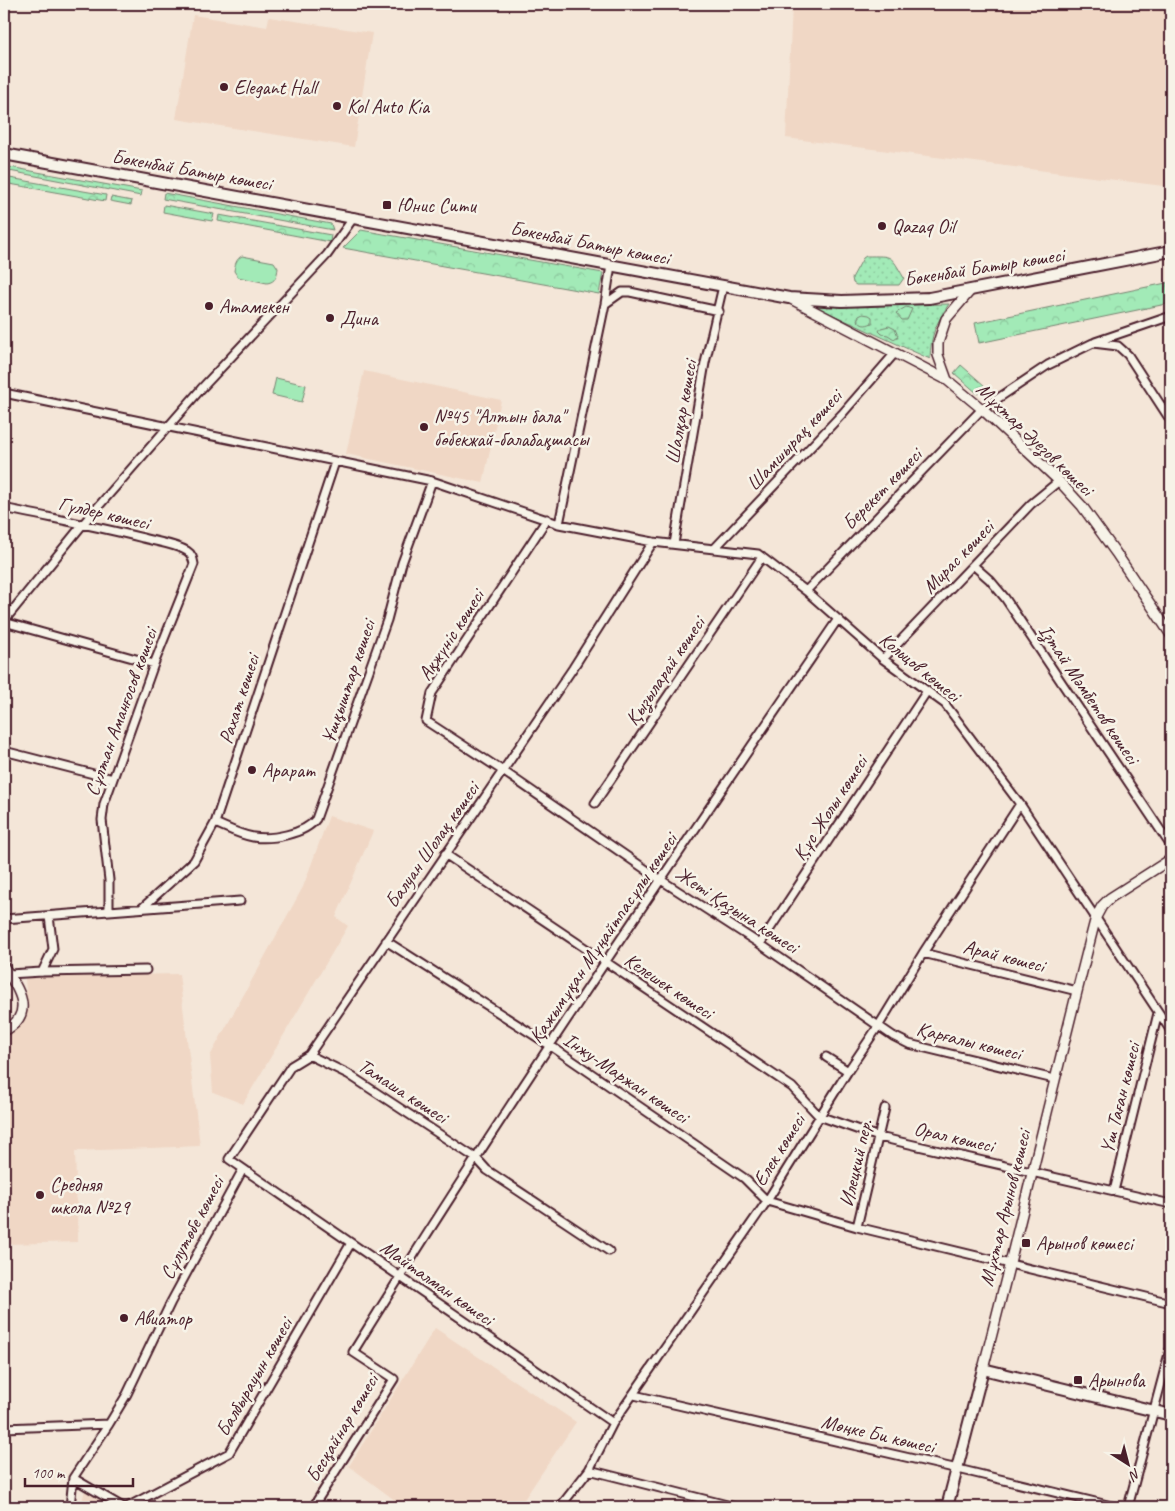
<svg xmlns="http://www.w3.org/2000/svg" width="1175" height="1511" font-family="Caveat,sans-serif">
<defs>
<pattern id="grass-dots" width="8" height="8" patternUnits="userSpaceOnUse" patternTransform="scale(1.25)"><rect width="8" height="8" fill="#a2eab7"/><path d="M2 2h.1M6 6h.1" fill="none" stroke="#8dc89e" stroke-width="1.8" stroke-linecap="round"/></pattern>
<pattern id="forest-crowns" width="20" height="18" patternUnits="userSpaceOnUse" patternTransform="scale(1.25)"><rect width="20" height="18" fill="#a2eab7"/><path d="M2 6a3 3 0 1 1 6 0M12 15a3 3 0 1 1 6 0" fill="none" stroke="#8dc89e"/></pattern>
</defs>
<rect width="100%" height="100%" fill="#f4e6d8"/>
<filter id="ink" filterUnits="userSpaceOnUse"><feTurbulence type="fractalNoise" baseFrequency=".02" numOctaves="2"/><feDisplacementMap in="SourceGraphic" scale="10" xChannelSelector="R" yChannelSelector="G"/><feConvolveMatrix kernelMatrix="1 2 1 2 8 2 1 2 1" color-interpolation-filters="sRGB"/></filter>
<g filter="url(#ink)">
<path fill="#f0d7c5" d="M792,4H1171V187L786,138Z
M193,15L267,27L269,17L372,33L354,147L176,119Z
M364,371L501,400L483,483L346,454Z
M329,816L373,831L336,917L348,926L243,1104L213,1092L210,1056L303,887Z
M179,974L200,1146L75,1151L78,1242L7,1244V1237H4V1035L17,1026L27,1008L25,977Z
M435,1328L576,1422L519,1507H417L396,1501L349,1466Z
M85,1489L115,1507H81Z"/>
<path fill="url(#grass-dots)" stroke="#768471" d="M866,256C893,256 890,254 904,278L899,285H856L853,283L852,278L863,258Z
M809,304L855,306L949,304C935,325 931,334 930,359Z"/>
<path fill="url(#forest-crowns)" stroke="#768471" d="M4,166L142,191L141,196L4,170Z
M4,177L106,195L105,201L4,183Z
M164,193L331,224L333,230L163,199Z
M111,197L132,201L131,205L110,201Z
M164,205L214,214L212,221L163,212Z
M219,215L331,235L330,242L218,221Z
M361,230L603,273L599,294L343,248Z
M1171,282V303L979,343L975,323Z
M906,307L912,309L907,320H902L896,313Z
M863,314L869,315L872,317V323C865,326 862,326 857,320L859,316Z
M889,326L895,329L898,336L894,339L888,335L882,334L879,331L881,328Z
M961,365L985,386L978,394L954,373Z"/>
<path fill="#a2eab7" stroke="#768471" d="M242,256L274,262L278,268C277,275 276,282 267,283L238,277L234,271C235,265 236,259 242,256Z
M276,378L306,385L302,402L272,395Z"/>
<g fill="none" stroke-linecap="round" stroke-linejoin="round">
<defs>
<path id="minor" d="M605,304L611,265
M1095,342L1171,316
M4,393L432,481L559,524L653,542L758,554L806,591L883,659L945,704L1020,804L1171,1031
M4,508C50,518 97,526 143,538C157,542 175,544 187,551C192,554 193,559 194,564L154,664L104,804L102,820L109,880V911
M547,519L432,693L426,721L503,771L661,880L760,944L893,1036L909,1044L1054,1079
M559,524L605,304L622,292H630L719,311
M674,544L705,363L723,286
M714,549L842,414L895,353
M973,565L990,580L1005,598L1171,846
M806,591L982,409L1048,365L1093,343L1118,346L1128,355L1171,421
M4,621L83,524L201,389L327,255L354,217
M4,622L154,664
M883,659L1031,504L1059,481
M4,751L113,779
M595,803L762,557
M215,823C227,828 240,835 253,837C271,840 305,834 316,819L387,620L402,563L432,481
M445,854L792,1087L819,1116L879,1137L1171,1204
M142,908L194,861L215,823L335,462
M4,919L240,901
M386,941L551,1046L744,1178L767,1201L857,1227L1171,1303
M760,944L927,691
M923,953L1077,991
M42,972L53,949L49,916
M9,974L42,972L146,970
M309,1055L348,1074L477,1159L487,1170L609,1251
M826,1057L848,1071
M1114,1191L1158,1013
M857,1227L885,1108
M634,1395L958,1469L1116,1507
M613,1423L229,1159L291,1066L309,1055L573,668L653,542
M4,1428L109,1424L127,1394L171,1302L243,1169
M589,1470L735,1507
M73,1478L123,1507
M70,1507L73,1478L109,1424
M127,1507L229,1453L351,1243
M313,1507L394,1379L353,1352C507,1103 673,861 838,619
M560,1507L589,1470L613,1423L767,1201L848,1071L879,1025L923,953L1020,804
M1128,1507L1171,1346"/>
<path id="tertiary" d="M970,291L946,319L938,343V355L947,380L982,409L1059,481L1082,506L1116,553L1171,635
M789,298L947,380
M4,967C19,989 36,1014 4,1031
M983,1369C1022,1219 1057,1067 1096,917L1102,906L1110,898L1171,859"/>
<path id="secondary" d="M4,154L789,298L842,301L929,298L1171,251
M947,1507L983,1369L1171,1415"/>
</defs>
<use href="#minor" stroke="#4a1f2b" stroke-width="11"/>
<use href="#tertiary" stroke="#4a1f2b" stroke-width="12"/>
<use href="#secondary" stroke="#4a1f2b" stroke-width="14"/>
<use href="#minor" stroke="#f7f3e8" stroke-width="7"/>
<use href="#tertiary" stroke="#f7f3e8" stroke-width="9"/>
<use href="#secondary" stroke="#f7f3e8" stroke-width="10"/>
</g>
</g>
<g fill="#4a1f2b" stroke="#f7f3e8" stroke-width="2">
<circle cx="224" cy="87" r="5"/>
<circle cx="337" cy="106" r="5"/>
<rect x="382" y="200" width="10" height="10" rx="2.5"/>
<circle cx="882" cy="226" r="5"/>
<circle cx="209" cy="306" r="5"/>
<circle cx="330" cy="318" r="5"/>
<circle cx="424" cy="427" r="5"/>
<circle cx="252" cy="770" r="5"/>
<circle cx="40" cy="1195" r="5"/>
<rect x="1021" y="1238" width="10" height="10" rx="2.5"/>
<circle cx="124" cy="1318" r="5"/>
<rect x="1073" y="1375" width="10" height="10" rx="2.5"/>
</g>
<g text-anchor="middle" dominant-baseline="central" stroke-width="5" stroke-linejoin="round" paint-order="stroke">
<g font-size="20" fill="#4a1f2b" stroke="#f7f3e8" text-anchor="start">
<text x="234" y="87">Elegant Hall</text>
<text x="347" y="106">Kol Auto Kia</text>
<text x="397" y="205">Юнис Сити</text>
<text x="892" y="226">Qazaq Oil</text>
<text x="219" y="306">Атамекен</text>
<text x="340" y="318">Дина</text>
<text x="434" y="416">№45 "Алтын бала"<tspan x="434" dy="23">бөбекжай-балабақшасы</tspan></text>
<text x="262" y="770">Арарат</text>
<text x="50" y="1184">Средняя<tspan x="50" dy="23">школа №29</tspan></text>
<text x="1036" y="1243">Арынов көшесі</text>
<text x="134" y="1318">Авиатор</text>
<text x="1088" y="1380">Арынова</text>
</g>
<g font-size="20" fill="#4a1f2b" stroke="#f7f3e8">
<text transform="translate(192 170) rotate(10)">Бөкенбай Батыр көшесі</text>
<text transform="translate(590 243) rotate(11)">Бөкенбай Батыр көшесі</text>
<text transform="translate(984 267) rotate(-9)">Бөкенбай Батыр көшесі</text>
<text transform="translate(681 412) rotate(-80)">Шалқар көшесі</text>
<text transform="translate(1035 439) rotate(44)">Мұхтар Әуезов көшесі</text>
<text transform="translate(794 440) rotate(-47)">Шамшырақ көшесі</text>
<text transform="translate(882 489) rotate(-46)">Берекет көшесі</text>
<text transform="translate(104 513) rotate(13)">Гүлдер көшесі</text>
<text transform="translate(958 557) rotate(-46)">Мирас көшесі</text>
<text transform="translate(451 635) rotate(-57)">Ақжүніс көшесі</text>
<text transform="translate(920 667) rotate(39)">Кольцов көшесі</text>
<text transform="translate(665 671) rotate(-56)">Қызыларай көшесі</text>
<text transform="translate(348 682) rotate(-71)">Ұшқыштар көшесі</text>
<text transform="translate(1089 694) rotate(56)">Ізтай Мәмбетов көшесі</text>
<text transform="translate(239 699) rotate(-72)">Рахат көшесі</text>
<text transform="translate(121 712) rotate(-70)">Сұлтан Аманғосов көшесі</text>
<text transform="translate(830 808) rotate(-57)">Құс Жолы көшесі</text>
<text transform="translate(432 845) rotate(-55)">Балуан Шолақ көшесі</text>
<text transform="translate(737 910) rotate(33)">Жеті Қазына көшесі</text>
<text transform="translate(603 938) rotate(-56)">Қажымұқан Мұңайтпасұлы көшесі</text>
<text transform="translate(1004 956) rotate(14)">Арай көшесі</text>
<text transform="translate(669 986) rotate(34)">Келешек көшесі</text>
<text transform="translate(969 1041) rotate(14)">Қарғалы көшесі</text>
<text transform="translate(626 1078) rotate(34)">Інжу-Маржан көшесі</text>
<text transform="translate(403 1091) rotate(33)">Тамаша көшесі</text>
<text transform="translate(1120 1098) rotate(-76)">Үш Таған көшесі</text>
<text transform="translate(954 1137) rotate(13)">Орал көшесі</text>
<text transform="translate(779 1150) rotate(-58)">Елек көшесі</text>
<text transform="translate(856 1163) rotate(-77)">Илецкий пер.</text>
<text transform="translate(1005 1208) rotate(-76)">Мұхтар Арынов көшесі</text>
<text transform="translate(192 1228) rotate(-62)">Сұлутөбе көшесі</text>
<text transform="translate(437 1283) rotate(35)">Майталман көшесі</text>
<text transform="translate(254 1377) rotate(-60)">Балбырауын көшесі</text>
<text transform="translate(342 1428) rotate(-59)">Бесқайнар көшесі</text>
<text transform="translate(878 1434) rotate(13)">Мөңке Би көшесі</text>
</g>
</g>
<rect width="1175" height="1511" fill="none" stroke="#f7f3e8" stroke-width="20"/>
<rect x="10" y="10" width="1155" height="1491" fill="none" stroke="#4a1f2b" stroke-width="2" filter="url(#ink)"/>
<g transform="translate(1128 1464) rotate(144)" stroke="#f7f3e8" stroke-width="4" paint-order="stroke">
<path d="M0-4L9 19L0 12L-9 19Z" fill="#4a1f2b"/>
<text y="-8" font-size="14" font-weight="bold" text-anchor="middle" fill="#4a1f2b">N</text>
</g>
<path d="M25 1478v8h108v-8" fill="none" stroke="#4a1f2b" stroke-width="2.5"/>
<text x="32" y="1478" font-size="15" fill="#4a1f2b" stroke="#f7f3e8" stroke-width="4" paint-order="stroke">100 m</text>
</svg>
